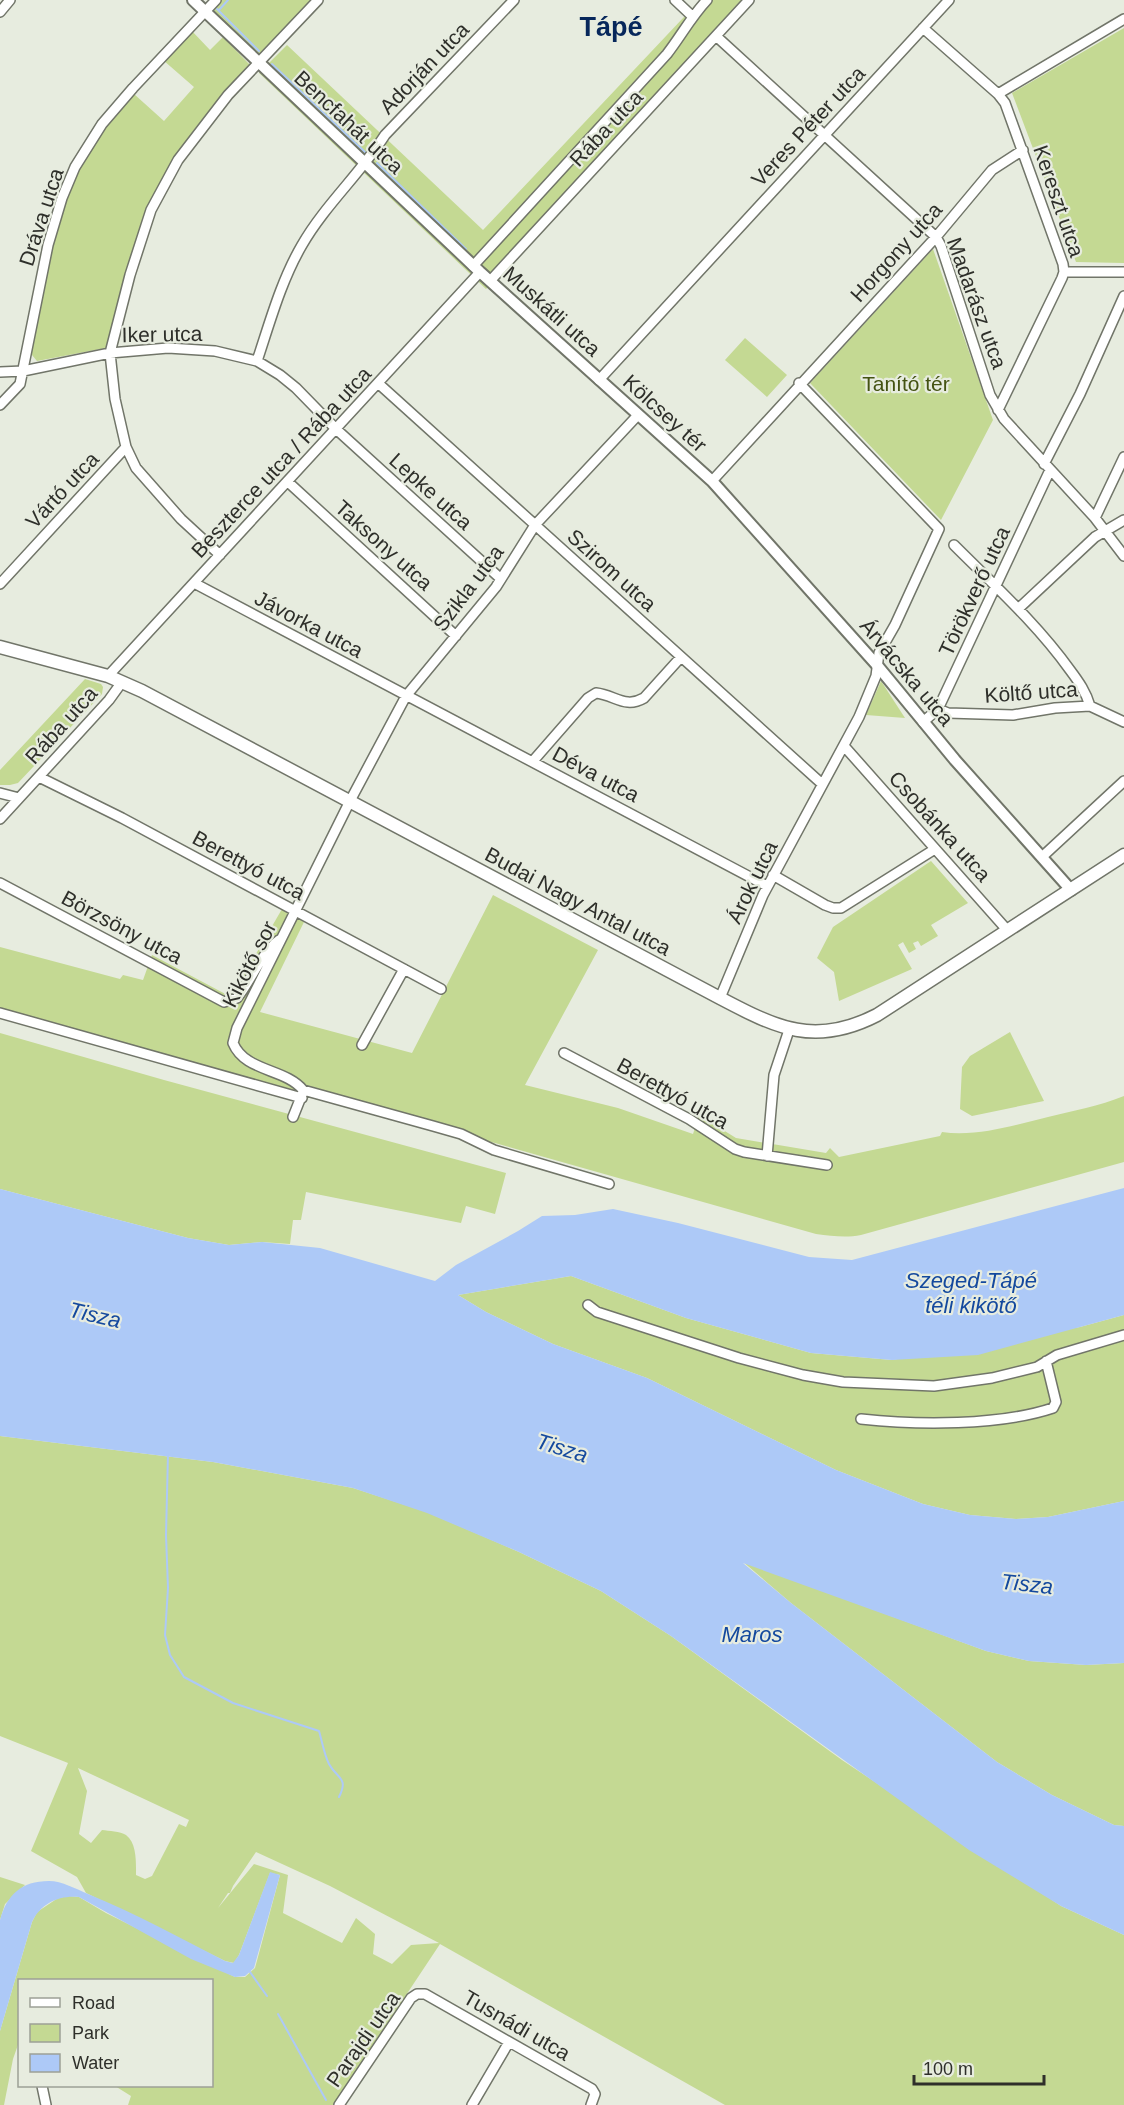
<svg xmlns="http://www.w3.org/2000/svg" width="1124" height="2105" font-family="Helvetica,sans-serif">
<rect width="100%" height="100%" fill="#e7ecdf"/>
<path fill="#c4d993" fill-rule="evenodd" d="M221,0H311L258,56L211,10Z
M700,0H754L486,289L259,73L287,45L483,230Z
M1124,28V263L1076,262L1012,93Z
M191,30L210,50L223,37L250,65L225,92L194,130L175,159L148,208L106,348L37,361L32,355L31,343C45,276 54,201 93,143C105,125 120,110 134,94L164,121L194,87L163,60Z
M933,249L993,420L941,520L810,383Z
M745,338L787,375L767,397L725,360Z
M85,679L101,684L103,687L102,694L18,783L10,785H0V770Z
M881,681L905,718L866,715Z
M931,861L968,903L931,925L938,936L921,946L918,941L913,943L916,949L909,953L903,942L898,945L912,969L839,1001L834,972L817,958L833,927Z
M493,895L598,950L525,1085L618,1108L693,1134L699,1115L736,1138L826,1153L830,1148L839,1157L940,1136L942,1132C977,1137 1014,1125 1048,1117C1073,1111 1099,1106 1124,1096V1162L861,1235C846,1238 832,1236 816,1234L495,1143L0,1017V947L120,979L123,975L143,980L152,955L231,997L282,909L304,922L260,1012L412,1053Z
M1010,1032L1044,1101L972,1116L960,1109L962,1067L970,1056Z
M0,1033L164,1080L506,1173L495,1214L466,1206L461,1223L306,1192L301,1220H293L290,1244L262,1242L229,1245L188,1238L0,1189Z
M571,1276L686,1318L811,1353L892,1360L1080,1327L1124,1315V1501L1048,1517L1016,1519L970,1515L923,1504L836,1470L647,1378L553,1344L486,1312L458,1295Z
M0,1436L213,1462L353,1488L427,1512L519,1552L601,1591L671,1636L842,1760L1061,1906L1124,1935V2105H725L440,1944L333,2105H128L131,2096L115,2086H212V1980H20L19,2042L13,2059L4,2105H0V2031L32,1922L37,1912L58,1898L69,1896L79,1897L106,1913L235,1977H245L255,1968L280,1875L270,1873L239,1955L234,1963L225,1961L86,1893L77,1877L31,1851L68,1763L0,1736ZM78,1768L189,1820L186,1827L179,1824L152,1876L145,1879L136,1875C136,1863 137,1843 126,1835C120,1831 109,1831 102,1830L91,1843L79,1834L87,1791ZM256,1852L330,1886L439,1943L411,1945L392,1964L373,1954L375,1934L356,1918L342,1943L283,1913L288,1875L254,1864L218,1908L228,1893H230L233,1886Z
M742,1561L986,1651L1029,1661L1086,1665L1124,1663V1826L1114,1825L1052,1795L997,1762L791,1603Z
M0,1877L25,1885L5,1904L0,1920Z"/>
<path fill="#adc9f7" d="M1124,1188V1315L978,1355L892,1360L811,1353L686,1318L571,1276L458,1295L486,1312L553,1344L647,1378L836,1470L923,1504L970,1515L1016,1519L1048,1517L1124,1501V1663L1086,1665L1029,1661L986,1651L743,1563L791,1603L997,1762L1052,1795L1114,1825L1124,1826V1935L1061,1906L969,1850L671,1636L601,1591L519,1552L427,1513L353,1488L213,1462L0,1436V1189L188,1238L229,1245L262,1242L320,1248L435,1281L456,1265L518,1231L542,1216L575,1215L613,1209L678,1223L809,1257L852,1260Z
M270,1872L280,1875L254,1968L245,1976L235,1977L191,1959L79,1897C59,1895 41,1903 32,1922L0,2031V1920C7,1895 21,1881 49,1881C62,1881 76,1889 88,1894C135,1913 180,1938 225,1961L233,1963L239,1955Z"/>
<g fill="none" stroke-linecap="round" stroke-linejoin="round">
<path stroke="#adc9f7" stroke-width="2" d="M217,9L259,51
M219,10L228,0
M272,64L367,154
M377,163L466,249
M168,1454L166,1535L168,1588L165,1635L170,1655L184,1677L233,1703L319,1731C322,1741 324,1754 329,1764C337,1779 349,1777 339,1797
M250,1972L267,1996
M278,2014L326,2100"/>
<defs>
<path id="minor" d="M675,0L692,16
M0,12L10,0
M923,28L998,94L1005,103L1063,264L1064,272L1062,278L998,410
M716,36L936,237L941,246L990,395L1004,419L1095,518L1124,556
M998,94L1124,19
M473,266L667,54C681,36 691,17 707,0
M1064,272H1124
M490,281L749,0
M257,361C270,322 281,281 302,245C325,205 360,174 385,135L514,0
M0,372L23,371L110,353L168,348L215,351L257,361L280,375L296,388L336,429L501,579
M599,380L949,0
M379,384L821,783
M0,405L20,384L48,245L62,198L75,167L102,124L133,88L216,0
M1044,464L1080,394L1124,296
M712,481L936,237L992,170L1023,150
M288,482L456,636
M1095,518L1124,457
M954,545C994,585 1037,624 1070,670C1079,682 1086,692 1090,706
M220,555L181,519L136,468L126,447L115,399L110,353L130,275L151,210L178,160L228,95L318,0
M194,583L767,886
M0,584L126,447
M1018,609L1095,537L1124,520
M108,676L480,272
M938,709L948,713L1013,715L1055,708L1090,706L1124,722
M923,722L938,709L1050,470
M844,746L1008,931
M533,761L588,698L596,693C615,695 625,709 644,698L681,657
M39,777L122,818L441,989
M0,793L19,798
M0,819L109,700L122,682
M1043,856L1124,781
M773,875L825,905L833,908H841L935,849
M0,883L224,1002L237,998C252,979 260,955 279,940
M720,998L763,895L859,717L876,676L879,653L895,625L939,529L799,383
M0,1013L302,1098
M362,1045L404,969
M564,1053L689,1119L735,1149L744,1152L827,1165
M293,1117L303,1092
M767,1156L774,1075L789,1030
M609,1184L494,1150L461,1134L433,1126L303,1090C285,1068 245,1072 233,1043L237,1028L350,801L406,696L496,587L535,525L638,415
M588,1305L597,1312L739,1358L803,1375L843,1382L934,1386L992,1378L1037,1367L1057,1355L1124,1335
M861,1419C917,1425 999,1426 1053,1408L1056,1402L1046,1361
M42,2086L46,2105
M339,2105L411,1998L417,1994H425L592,2089L595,2094L591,2105
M472,2105L509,2042"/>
<path id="tertiary" d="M193,0L480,272L712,481L876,664L955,760L1071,890"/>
<path id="secondary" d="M0,647L108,676L142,691L720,998C777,1028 815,1047 877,1015L1124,855"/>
</defs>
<use href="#minor" stroke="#717569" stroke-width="12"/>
<use href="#tertiary" stroke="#717569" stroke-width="14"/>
<use href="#secondary" stroke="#717569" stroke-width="15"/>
<use href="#minor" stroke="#fff" stroke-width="9"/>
<use href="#tertiary" stroke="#fff" stroke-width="10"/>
<use href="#secondary" stroke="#fff" stroke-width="12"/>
</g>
<g text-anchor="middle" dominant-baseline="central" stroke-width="4.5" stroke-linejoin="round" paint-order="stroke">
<g font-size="21" fill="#2e2f2a" stroke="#e7ecdf">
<text transform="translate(424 68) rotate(-46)">Adorján utca</text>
<text transform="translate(349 122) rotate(43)">Bencfahát utca</text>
<text transform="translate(808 126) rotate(-47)">Veres Péter utca</text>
<text transform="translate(606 128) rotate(-47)">Rába utca</text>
<text transform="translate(1059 201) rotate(71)">Kereszt utca</text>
<text transform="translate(41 217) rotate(-72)">Dráva utca</text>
<text transform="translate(896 252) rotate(-48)">Horgony utca</text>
<text transform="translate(977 303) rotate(70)">Madarász utca</text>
<text transform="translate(552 311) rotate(42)">Muskátli utca</text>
<text transform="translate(162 334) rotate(-1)">Iker utca</text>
<text transform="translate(665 413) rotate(42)">Kölcsey tér</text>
<text transform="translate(281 462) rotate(-47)">Beszterce utca / Rába utca</text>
<text transform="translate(62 490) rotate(-47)">Vártó utca</text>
<text transform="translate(431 491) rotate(42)">Lepke utca</text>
<text transform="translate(384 545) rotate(42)">Taksony utca</text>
<text transform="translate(612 570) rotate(42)">Szirom utca</text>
<text transform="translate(468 588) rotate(-53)">Szikla utca</text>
<text transform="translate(974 591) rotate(-65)">Törökverő utca</text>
<text transform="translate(309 624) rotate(28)">Jávorka utca</text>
<text transform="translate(907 672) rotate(50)">Árvácska utca</text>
<text transform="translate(1031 692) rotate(-4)">Költő utca</text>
<text transform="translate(61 725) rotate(-48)">Rába utca</text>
<text transform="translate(596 774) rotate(28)">Déva utca</text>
<text transform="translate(940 826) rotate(48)">Csobánka utca</text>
<text transform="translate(249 865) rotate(28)">Berettyó utca</text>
<text transform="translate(752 882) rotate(-64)">Árok utca</text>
<text transform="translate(578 901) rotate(28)">Budai Nagy Antal utca</text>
<text transform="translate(122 927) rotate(28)">Börzsöny utca</text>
<text transform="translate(249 964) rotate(-63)">Kikötő sor</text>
<text transform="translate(673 1093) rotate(29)">Berettyó utca</text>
<text transform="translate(517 2025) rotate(30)">Tusnádi utca</text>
<text transform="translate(363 2039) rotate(-55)">Parajdi utca</text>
</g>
<g font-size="21" fill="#445312" stroke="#e7ecdf">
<text x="906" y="383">Tanító tér</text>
</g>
<g font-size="22" font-style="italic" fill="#14499e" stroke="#e7ecdf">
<text x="971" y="1280">Szeged-Tápé<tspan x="971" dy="25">téli kikötő</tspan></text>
<text transform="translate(95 1315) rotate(13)">Tisza</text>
<text transform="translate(562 1448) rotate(17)">Tisza</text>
<text transform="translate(1027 1584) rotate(6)">Tisza</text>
<text x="752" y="1634">Maros</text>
</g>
<g font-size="27" font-weight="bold" fill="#07275b" stroke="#e7ecdf">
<text x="611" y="27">Tápé</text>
</g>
</g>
<rect x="18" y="1979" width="195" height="108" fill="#e7ecdf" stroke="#9da097" stroke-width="1.5"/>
<rect x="30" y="1998" width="30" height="9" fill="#ffffff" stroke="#9da097" stroke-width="1.5"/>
<text x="72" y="2009" font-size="18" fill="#2e2f2a">Road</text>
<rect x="30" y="2024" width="30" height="18" fill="#c4d993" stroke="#9da097" stroke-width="1.5"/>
<text x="72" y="2039" font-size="18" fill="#2e2f2a">Park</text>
<rect x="30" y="2054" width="30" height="18" fill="#adc9f7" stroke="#9da097" stroke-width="1.5"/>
<text x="72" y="2069" font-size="18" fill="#2e2f2a">Water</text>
<path d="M914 2075v9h130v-9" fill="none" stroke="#2e2f2a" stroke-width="3"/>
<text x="923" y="2075" font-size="18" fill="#2e2f2a" stroke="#e7ecdf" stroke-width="4.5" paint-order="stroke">100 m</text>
</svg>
